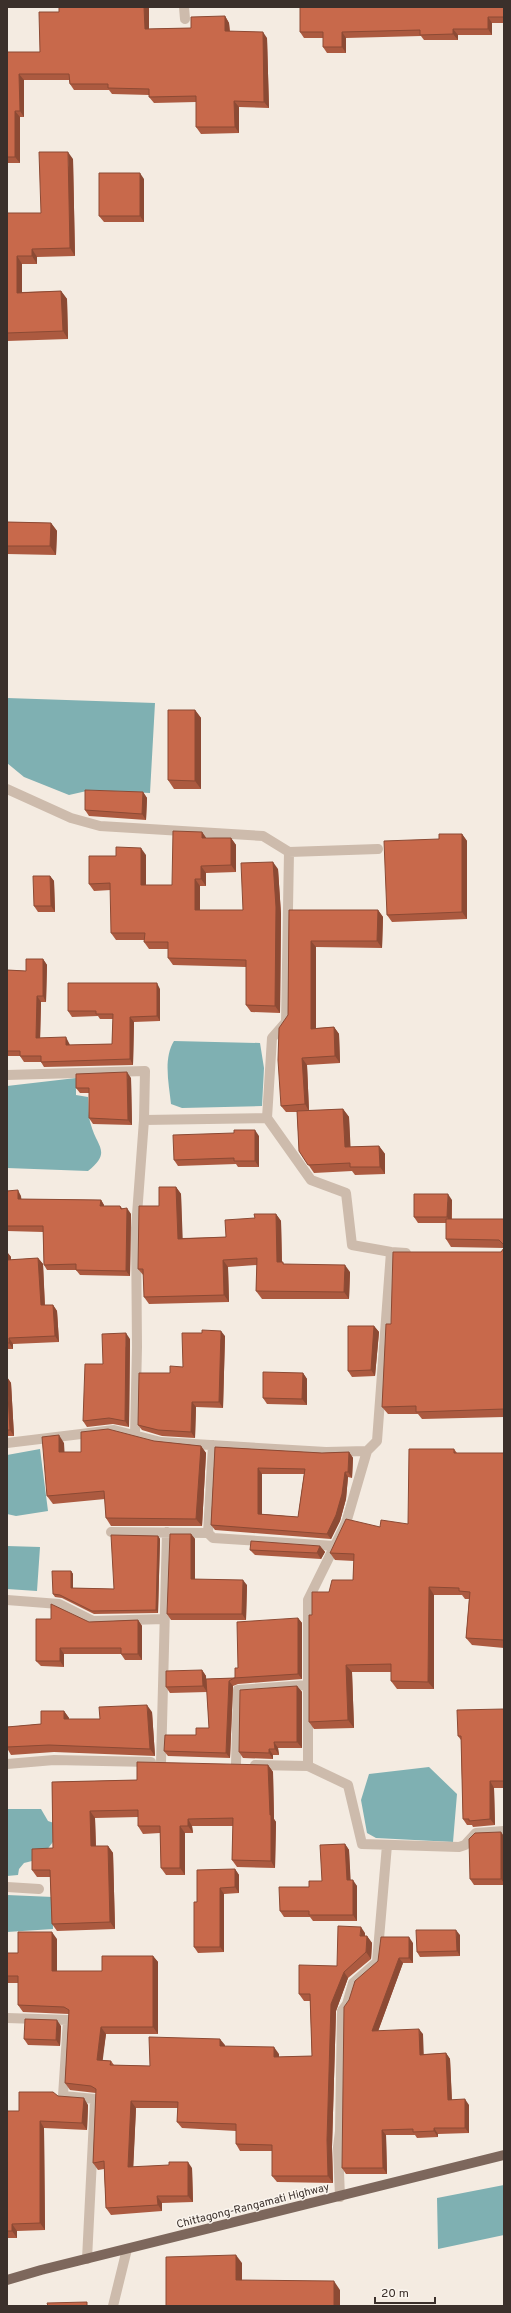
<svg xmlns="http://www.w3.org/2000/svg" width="511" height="2313" font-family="Overpass,sans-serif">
<rect width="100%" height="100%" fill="#f4ebe1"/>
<path fill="#7fb0b2" d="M7,698L155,703L150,793L91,790L69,795L24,777L7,763Z
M174,1041L260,1043L264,1068L262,1106L182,1108L171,1104C169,1084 163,1059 174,1041Z
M76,1078V1095L88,1097C89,1106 88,1117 91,1125C97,1147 112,1152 88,1171L7,1168V1086Z
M40,1449L48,1511L16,1516L7,1514V1455Z
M7,1546L40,1547L37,1591L7,1589Z
M429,1767L457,1794L453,1842L376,1838L367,1833L361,1800L369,1774Z
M7,1809H41L48,1821L60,1825L59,1834L40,1859L24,1863L19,1869L18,1875L7,1876Z
M7,1895L53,1897V1929L7,1932Z
M504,2185V2235L438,2249L437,2198Z"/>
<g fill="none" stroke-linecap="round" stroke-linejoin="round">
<path stroke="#cdbbac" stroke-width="10" d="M184,7L185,19
M7,789L71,818L100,826L263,836L289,852L286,1022L272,1038L267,1118L311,1180L346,1193L352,1245L391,1252L406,1253
M289,852L378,849
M7,1075L145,1071L144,1120L267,1118
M391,1252L377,1441L367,1451L346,1523L308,1600V1766L348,1785L362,1844L459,1847L465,1845L476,1833L504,1831
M135,1435L137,1347L136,1228L144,1120
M7,1443L114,1430L161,1442L326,1452L367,1451
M111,1532L208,1533L213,1445
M208,1533L213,1538L335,1546
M7,1600L59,1604L93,1621L164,1619
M161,1763L167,1532
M7,1764L54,1760L151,1762
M236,1764L238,1690L308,1685
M255,1765L308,1766
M7,1887L39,1889
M7,2018L68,2020L63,2096L95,2099L87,2259
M340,2197L338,2147L340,2131L342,2011L347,2004L353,1983L377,1962L387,1845
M113,2306L127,2249"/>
<path stroke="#7d675c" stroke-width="10" d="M7,2280L41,2270L504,2155"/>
</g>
<path fill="#ac5a40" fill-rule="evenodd" d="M59,7H149V29L191,28L225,16L229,23L230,31L267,38L269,108L239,107V133L201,134L196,127V102L154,103L149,97V95L112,94L109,90H74L70,84L69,80H24V117H20V163H7V52H40L59,12Z
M504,7V23H492V35H458V40H424L421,36L346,38V53H327L323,47V38H304L300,32Z
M73,159L75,256L37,257V264H22V292L61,291L67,299L68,339L7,341V213H41Z
M144,179V222H104L99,216Z
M7,522L51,523L57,531L56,555L7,554Z
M195,710L201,718V789H174L168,780Z
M143,792L147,798L146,820L89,816L85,810Z
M202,832L206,838H231L236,845V872L206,873V886H200V910H243L278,869L281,914L280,1013L251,1012L246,1005V967L173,965L168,958V949H149L144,942V940H116L111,933V890L94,891L89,884L116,856L146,855V885H172Z
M462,834L467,841V919L392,922L387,915Z
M50,876L54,881L55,912H38L34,906Z
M289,910H378L383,917L382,948L316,947V1028L334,1027L339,1034L340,1063L307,1065L309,1111L343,1109L349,1117L350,1147L379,1146L385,1154V1174L355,1175L352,1171L314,1173L299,1151L297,1112H286L281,1106L288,1015Z
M43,959L47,965L46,1002H41L40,1038L69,1043L70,1045L112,1044L113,1019H100L98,1016L72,1017L68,1011L160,989V1021L134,1022L133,1065L44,1067L41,1062H24L20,1056H7V970L26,971Z
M131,1078L132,1125L93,1124L89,1118V1093H80L76,1088Z
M259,1136V1167H238L236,1164L178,1166L174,1160Z
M176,1187L181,1194L182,1238L226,1237L255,1218L276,1214L281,1221L282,1262L284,1264L350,1272L349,1299H262L256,1291L257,1265L228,1267L229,1302L149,1304L144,1297V1276L138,1269L159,1206Z
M7,1191L21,1196V1199L101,1200L104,1205V1206H120L122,1208L131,1214L130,1276L80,1275L76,1270H47L44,1265L43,1232L7,1231Z
M452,1200V1219H504V1248L451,1247L446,1239V1223H418L414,1217Z
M504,1248V1417L422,1419L418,1414H388L382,1407L391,1324L501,1252Z
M7,1252L11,1257V1260L38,1258L43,1264L45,1305H53L57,1311L59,1342L13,1344V1349H7Z
M374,1326L379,1332L375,1376L352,1377L348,1371Z
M225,1336L223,1408L196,1407L195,1438L162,1436L142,1430L138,1425L170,1373L183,1367Z
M130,1339L129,1427L113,1424L87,1427L83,1421Z
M303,1373L307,1379V1405L267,1404L263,1398Z
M7,1377L11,1383L14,1436H7Z
M154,1441L201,1446L206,1453L202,1526H111L106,1518L105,1499L53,1504L47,1496L64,1443V1452H81Z
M215,1447L322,1453L349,1452L353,1458L352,1478L348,1477L346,1499L340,1521L331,1539L215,1530L211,1525ZM262,1474H304L298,1517L262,1514Z
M454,1449L457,1453H504V1648L472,1645L466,1638L469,1599H465L462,1595H434V1689H397L391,1681V1672H352L354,1728L314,1729L309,1722L312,1615L329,1592L353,1580L354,1561L335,1560L330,1553L380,1527L408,1524Z
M191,1534L195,1539V1579L247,1585L246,1620H171L167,1614Z
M158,1536L160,1539L158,1613L94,1614L62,1598L55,1597L53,1594L71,1571L73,1574V1588L114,1589Z
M320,1546L325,1552L321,1559L255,1555L250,1550Z
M298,1618L302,1623V1679L238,1684L233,1686L230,1758L168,1756L164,1751L196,1735L209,1728L207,1692L170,1693L166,1687L202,1670L206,1676V1679L235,1678L238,1668Z
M138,1620L142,1626V1660H125L121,1654H64V1667L41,1666L36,1661L89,1622Z
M297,1686L302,1692V1748H278L279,1755H273V1759L243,1758L239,1752Z
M504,1709V1788H494L495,1825L473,1827L472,1825H467L463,1819L461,1740L458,1736Z
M64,1711L69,1718V1719H100L152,1712L155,1756L54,1752L11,1755L7,1748V1727L41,1724Z
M268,1765L273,1772L274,1819L276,1822L275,1868L237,1867L232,1860L233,1826H192L193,1833H185V1875H166L161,1868L160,1833L143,1834L138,1826V1817L95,1818L96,1846H108L113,1853L115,1929L57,1931L52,1924L50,1877H37L32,1870L53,1848L52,1782L137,1780Z
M504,1836V1885H474L470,1879Z
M345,1844L349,1850L350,1880L357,1886V1921H313L310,1917H284L280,1911L309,1887L322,1881Z
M235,1869L239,1875V1893L224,1894V1952L198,1953L194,1947L197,1902Z
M365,1933V1936H367L372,1943L371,1959L348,1978L336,2011L332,2147L333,2183L277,2182L272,2176V2151H240L236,2144V2131L182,2128L177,2122L178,2108H136L133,2167L192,2168L193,2202L162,2203V2211L111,2215L106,2208L104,2169L98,2170L93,2163L96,2093L70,2090L65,2083L69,2014L23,2012L18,2005V1983H7V1953H18L57,1939V1971H102L153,1956L158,1962V2034H106L102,2060L111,2061L114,2065L150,2066L225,2045V2047L279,2054V2057L312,2056L310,2001H304L299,1994L337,1966Z
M460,1935V1956L420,1957L417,1952Z
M413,1943V1963H403L378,2031L423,2034V2054L446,2053L450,2059L452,2100L469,2105V2133L438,2134V2137L417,2138L415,2135H386L387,2174H346L342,2168L378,1961Z
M61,2026L60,2046L28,2045L24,2039Z
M58,2096L88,2105L87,2130L44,2128L45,2230L17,2231V2238H7V2111H19Z"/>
<path fill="#8c4a34" d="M144,7H149V35L145,29Z
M225,16L229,23L230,38L225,31Z
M488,17L492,23V35L488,29Z
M453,29L458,35V40L453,34Z
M263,32L267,38L269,108L264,102Z
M342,32L346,38V53L342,47Z
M19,74L24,80V117L20,111Z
M234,101L239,107V133L235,127Z
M15,111L20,117V163L15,157Z
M68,152L73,159L75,256L70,248Z
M140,173L144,179V222L140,216Z
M32,249L37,257V264L32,256Z
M17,256L22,264V300L17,293Z
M61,291L67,299L68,339L63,331Z
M51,523L57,531L56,555L50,546Z
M195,710L201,718V789L195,781Z
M143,792L147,798L146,820L142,814Z
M202,832L207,839L202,838Z
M462,834L467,841V919L462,912Z
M231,838L236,845V872L231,865Z
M141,848L146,855V892L141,885Z
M273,862L278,869L281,914L280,1013L275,1006Z
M201,866L206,873V886L201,879Z
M50,876L54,881L55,912L51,906Z
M195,879L200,886V917L195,910Z
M378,910L383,917L382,948L377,941Z
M311,941L316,947V1036L311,1029Z
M43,959L47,965L46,1002L43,996Z
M157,983L160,989V1021L157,1016Z
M37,996L41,1002L40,1043L36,1038Z
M130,1017L134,1022L133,1065L130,1059Z
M334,1027L339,1034L340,1063L335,1056Z
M66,1037L69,1043L70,1051L66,1045Z
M302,1058L307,1065L309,1111L305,1104Z
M127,1072L131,1078L132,1125L128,1120Z
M343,1109L349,1117L351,1155L345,1147Z
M255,1130L259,1136V1167L255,1161Z
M379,1146L385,1154V1174L380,1167Z
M176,1187L181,1194L183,1246L178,1239Z
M18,1190L21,1196L22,1204L18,1199Z
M448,1194L452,1200L451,1223L447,1217Z
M101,1200L104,1205V1212L100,1206Z
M127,1208L131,1214L130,1276L126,1271Z
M276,1214L281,1221L282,1269L277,1262Z
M7,1252L11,1257V1266L7,1260Z
M38,1258L43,1264L45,1311L41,1305Z
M223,1260L228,1267L229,1302L224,1295Z
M345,1265L350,1272L349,1299L344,1292Z
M53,1305L57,1311L59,1342L55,1336Z
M374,1326L379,1332L375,1376L371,1370Z
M221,1331L225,1336L223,1408L219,1402Z
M126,1333L130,1339L129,1427L125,1421Z
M9,1338L13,1344V1349L9,1343Z
M303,1373L307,1379V1405L302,1399Z
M7,1377L11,1383L14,1436L10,1430Z
M192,1402L196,1407L195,1438L191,1432Z
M59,1435L64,1443L65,1460L59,1452Z
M201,1446L206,1453L202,1526L196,1519Z
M349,1452L353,1458L352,1478L348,1472Z
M258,1468L262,1474V1520L258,1514Z
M345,1472L348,1477L346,1499L340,1521L331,1539L327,1534Z
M191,1534L195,1539V1584L191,1579Z
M158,1536L160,1539L158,1613L156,1610Z
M320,1546L325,1552L321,1559L317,1553Z
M71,1571L73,1574V1591L71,1588Z
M243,1580L247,1585L246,1620L242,1614Z
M429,1587L434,1595V1689L428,1682Z
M298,1618L302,1623V1679L298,1674Z
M138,1620L142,1626V1660L138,1654Z
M60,1648L64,1654V1667L60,1661Z
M346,1665L352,1672L354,1728L348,1720Z
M202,1670L206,1676L207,1692L203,1686Z
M229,1681L233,1686L230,1758L226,1753Z
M297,1686L302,1692V1748L297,1742Z
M147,1705L152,1712L155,1756L150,1749Z
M64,1711L69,1718V1727L64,1719Z
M274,1742L278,1748L279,1755L275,1749Z
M269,1749L273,1755V1759L269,1753Z
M268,1765L273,1772L274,1819L276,1822L275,1868L271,1861Z
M490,1781L494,1788L495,1825L490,1819Z
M90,1811L95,1818L96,1853L91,1846Z
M188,1819L192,1826L193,1833L188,1826Z
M180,1826L185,1833V1875L180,1868Z
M501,1832L504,1836V1883L501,1879Z
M345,1844L349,1850L351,1886L347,1880Z
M108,1846L113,1853L115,1929L110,1922Z
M235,1869L239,1875V1893L235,1887Z
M353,1880L357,1886V1921L353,1915Z
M220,1888L224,1894V1952L220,1947Z
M361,1927L365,1933V1943L360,1936Z
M456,1930L460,1935V1956L457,1951Z
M52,1932L57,1939V1978L52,1971Z
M367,1936L372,1943L371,1959L366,1952Z
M409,1937L413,1943V1963L409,1958Z
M153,1956L158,1962V2034L153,2027Z
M399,1958L403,1963L376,2037L372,2031Z
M344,1972L348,1978L336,2011L332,2147L333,2183L328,2176L327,2140L331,2004Z
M57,2020L61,2026L60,2046L56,2040Z
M101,2027L106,2034L102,2066L97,2060Z
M419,2029L423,2034L424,2060L420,2055Z
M220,2039L225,2045V2053L220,2046Z
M274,2047L279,2054V2064L274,2057Z
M446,2053L450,2059L452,2105L448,2100Z
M84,2098L88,2105L87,2130L82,2123Z
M465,2099L469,2105V2133L465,2128Z
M131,2101L136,2108L133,2174L128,2167Z
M40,2121L44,2128L45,2230L40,2223Z
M434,2128L438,2134V2137L434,2131Z
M382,2130L386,2135L387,2174L383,2168Z
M188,2162L192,2168L193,2202L188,2196Z
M157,2196L162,2203V2211L158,2205Z
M12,2224L17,2231V2238L12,2231Z
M236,2255L242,2263V2288L236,2280Z
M334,2281L340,2290V2306H334Z"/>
<path fill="#c8694b" stroke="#8c4a34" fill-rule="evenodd" d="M59,7H144L145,29L191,28V17L225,16V31L263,32L264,102L234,101L235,127H196V96L149,97V89L108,88V84H70L69,74H19L20,111H15V157H7V52H40L39,12H59Z
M300,7H504V17H488V29H453V34L420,35V30L342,32V47H323V32H300Z
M39,152H68L70,248L32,249V256H17V293L61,291L63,331L7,333V213H41Z
M99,173H140V216H99Z
M7,522L51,523L50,546H7Z
M168,710H195V781L168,780Z
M85,790L143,792L142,814L85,810Z
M173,831L202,832V838H231V865L201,866V879H195V910H243L241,863L273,862L276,907L275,1006L246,1005V960L168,958V942H144L145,933H111L110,883L89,884V856H116V847L141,848V885H172Z
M439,834H462V912L387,915L384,841L439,839Z
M33,876H50L51,906H34Z
M289,910H378L377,941H311V1029L334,1027L335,1056L302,1058L305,1104L281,1106L278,1060L279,1028L288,1015Z
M26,959H43V996H37L36,1038L66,1037V1045L112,1044L113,1014H96V1011H68V983H157V1016L130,1017V1059L41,1062V1056H20V1051H7V970L26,971Z
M127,1072L128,1120L89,1118V1088H76V1074Z
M343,1109L345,1147L379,1146L380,1167H350V1163L308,1165L299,1151L297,1111Z
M234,1130H255V1161H234V1158L174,1160L173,1135L234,1133Z
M159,1187H176L178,1239L226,1237L225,1220L255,1218L254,1214H276L277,1262H283V1264L345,1265L344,1292L256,1291L257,1258L223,1260L224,1295L144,1297L143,1269H138L139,1206H159Z
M18,1190V1199L101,1200L100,1206H120L121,1209L127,1208L126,1271L76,1270V1264L44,1265L43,1226H7V1191Z
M414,1194H448L447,1217H414Z
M446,1219H504V1245L499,1240L446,1239Z
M504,1248V1409L416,1412V1406L382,1407L386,1324H391L393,1252H501Z
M38,1258L41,1305H53L55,1336L9,1338V1343H7V1260Z
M348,1326H374L371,1370L348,1371Z
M202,1330L221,1331L219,1402H192L191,1432L158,1430L138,1425L139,1373H170V1366L183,1367L182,1333H202Z
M126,1333L125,1421L109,1418L83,1421L85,1364H103L102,1334Z
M263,1372L303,1373L302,1399L263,1398Z
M7,1377L10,1430H7Z
M108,1429L154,1441L201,1446L196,1519L106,1518L104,1491L47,1496L42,1437L59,1435V1452H81V1432Z
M215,1447L322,1453L349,1452L348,1472H345L342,1494L336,1515L327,1534L211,1525ZM258,1468L305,1469L298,1517L258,1514Z
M409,1449H454V1453H504V1640L466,1638L470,1592L459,1591V1588L429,1587L428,1682L391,1681V1664L346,1665L348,1720L309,1722V1615H312V1592H329L332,1580H353L354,1554L330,1553L346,1519L380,1527L381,1520L408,1524Z
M170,1534H191V1579L243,1580L242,1614H167Z
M111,1535L158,1536L156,1610L92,1611L60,1595L53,1594L52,1571H71V1588L114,1589Z
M251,1541L320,1546L317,1553L250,1550Z
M51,1604L89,1622L138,1620V1654H121V1648H60V1661H36V1619H51Z
M298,1618V1674L234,1678L229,1681L226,1753L164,1751L165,1735H196V1728H209L206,1679L235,1678V1668H238L237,1622Z
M202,1670L203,1686L166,1687V1671Z
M297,1686V1742H274L275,1749H269V1753L239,1752L240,1690Z
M147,1705L150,1749L49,1745L7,1747V1727L41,1724V1711H64V1719H100L99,1707Z
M504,1709V1781H490V1819L469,1821V1819H463L461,1736H458L457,1710Z
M137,1762L268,1765L270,1815H271V1861L232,1860L233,1818L188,1819V1826H180V1868H161L160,1826H138V1810L90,1811L91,1846H108L110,1922L52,1924L50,1870H32V1849L53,1848L52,1782L137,1780Z
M501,1832V1879H470L469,1839L475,1833Z
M345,1844L347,1880H353V1915H309V1911H280L279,1887H309V1881H322L320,1845Z
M235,1869V1887L220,1888V1947H194V1902H197V1870Z
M338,1926L361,1927L360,1936H367L366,1952L344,1972L331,2004L327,2140L328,2176H272V2145L236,2144V2124L177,2122L178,2102L131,2101L128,2167L169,2165V2162H188V2196H157L158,2205L106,2208L104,2161L93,2163L96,2089L91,2086L65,2083L69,2010L64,2007L18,2005V1976H7V1953H18V1932H52V1971H102V1956H153V2027H101L97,2060L111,2061L110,2065L150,2066L149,2037L220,2039V2046L274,2047V2057L312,2056L310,1994H299V1965L337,1966Z
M416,1930H456L457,1951L417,1952Z
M381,1937H409V1958H399L372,2031L419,2029L420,2055L446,2053L448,2100L465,2099V2128H434V2131L413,2132V2129L382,2130L383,2168H342L344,2007L349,2000L355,1981L378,1961Z
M25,2019L57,2020L56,2040L24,2039Z
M19,2092H53L58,2096L84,2098L82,2123L40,2121V2223L12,2224V2231H7V2111H19Z
M236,2255V2280L334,2281V2306H166V2257Z
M87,2302V2306H48L47,2303Z"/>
<g text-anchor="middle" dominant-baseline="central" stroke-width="3" stroke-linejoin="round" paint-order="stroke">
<g font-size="11" fill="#3b302b" stroke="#fbf5ee">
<text transform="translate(253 2206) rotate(-14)">Chittagong-Rangamati Highway</text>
</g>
</g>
<rect width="511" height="2313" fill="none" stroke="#3b302b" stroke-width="16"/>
<path d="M375 2297v6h60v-6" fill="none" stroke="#3b302b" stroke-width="2"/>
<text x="381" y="2297" font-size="12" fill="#3b302b" stroke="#fbf5ee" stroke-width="3" paint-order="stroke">20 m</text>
</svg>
